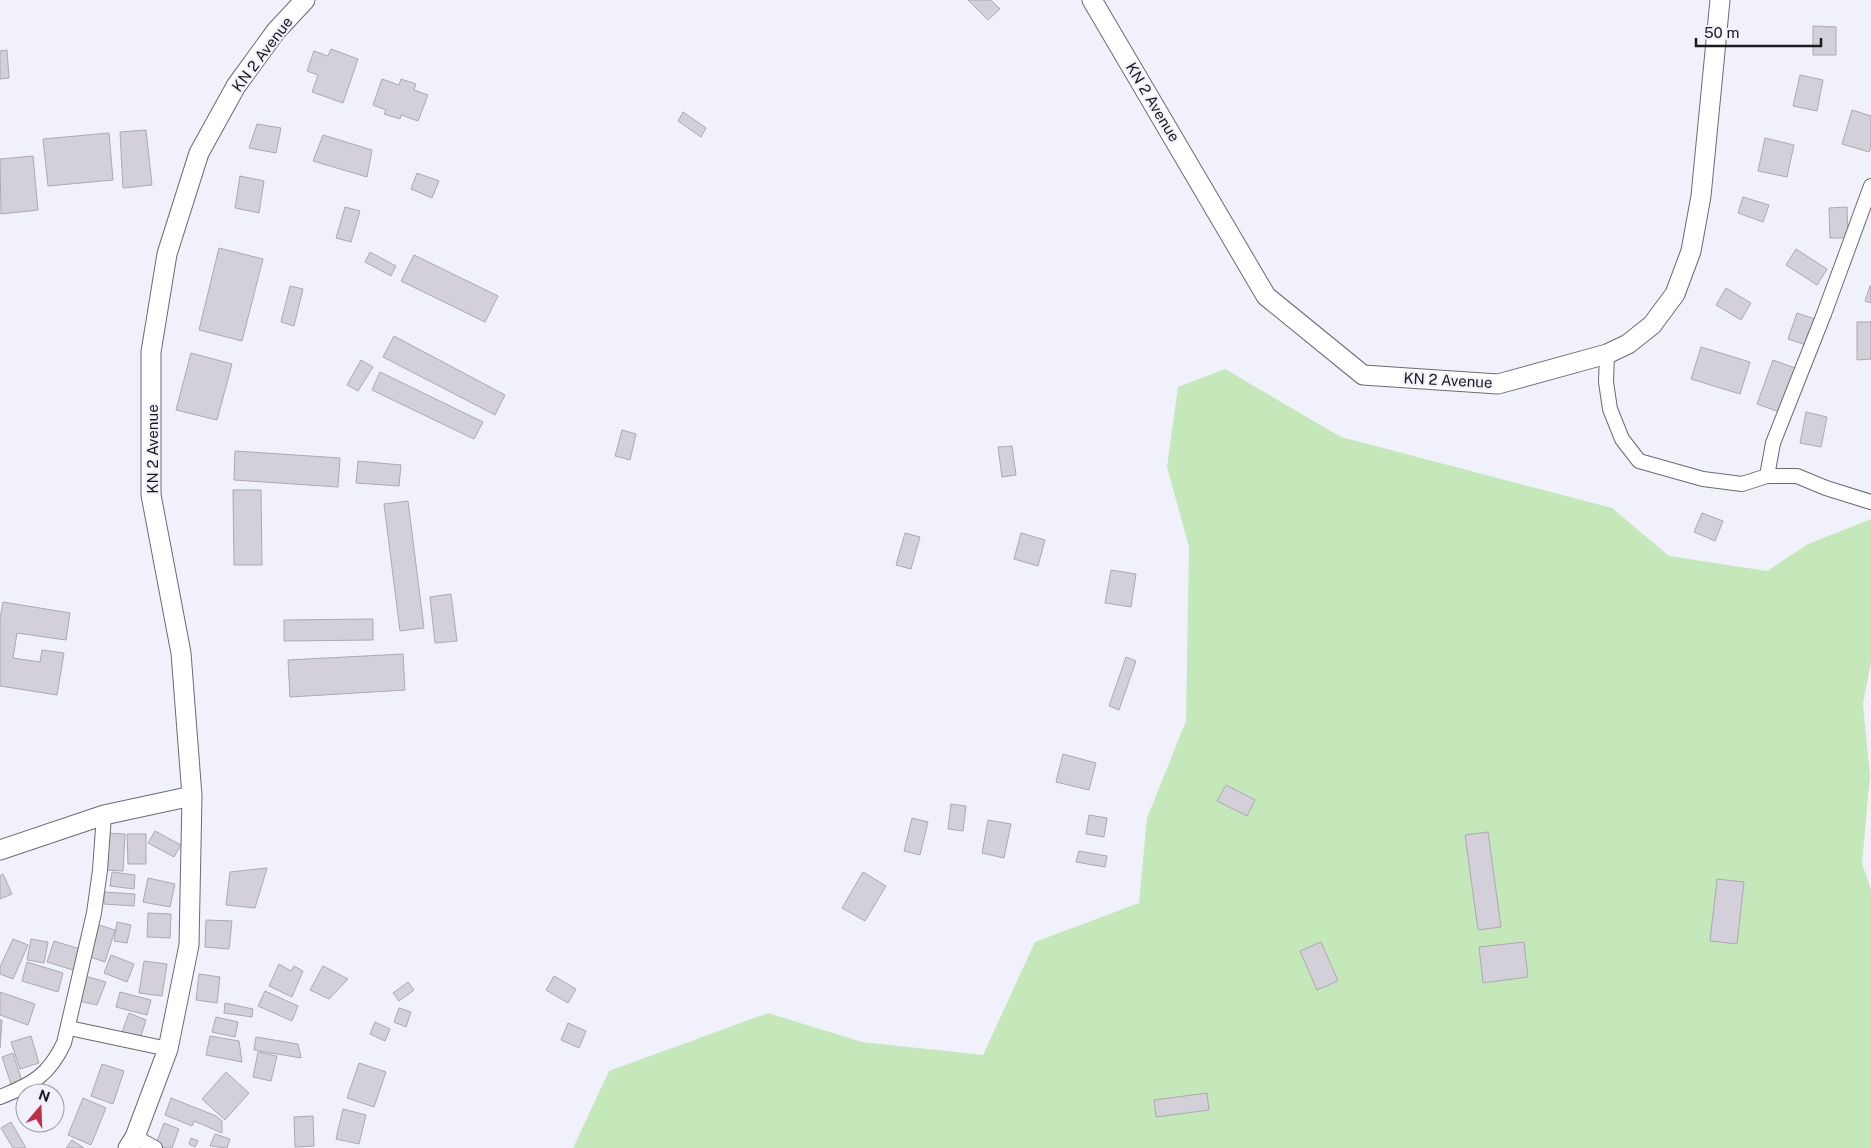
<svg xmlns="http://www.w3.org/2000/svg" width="1871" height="1148" font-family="'Public Sans',sans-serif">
<rect width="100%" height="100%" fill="#f0f1fa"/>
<path fill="#c4e8ba" d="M1225,369L1341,437L1612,508L1669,556L1767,571L1808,544L1871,519V662L1863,704L1870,776L1862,863L1871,890V1148H573L609,1071L768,1013L862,1042L983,1055L1035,942L1139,903L1147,818L1186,721L1189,547L1167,467L1178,387Z"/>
<path fill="#d3d0d9" stroke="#aba9b1" d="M968,0H991L1000,9L988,20Z
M1813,26L1836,27V55H1813Z
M331,49L358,59L343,103L312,92L318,75L307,71L314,51L328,56Z
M7,50L9,78L0,79V51Z
M1800,75L1823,80L1817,111L1793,106Z
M382,79L399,85L401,79L416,84L414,90L428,95L418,121L401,115L400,119L384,114L386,110L373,105Z
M1852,110L1871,116V147L1869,152L1842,144Z
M683,112L706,128L701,137L678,121Z
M257,124L281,128L276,153L249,148Z
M146,130L152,185L123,188L120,132Z
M109,133L113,180L48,186L43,139Z
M323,135L372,150L367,177L313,161Z
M1765,138L1794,145L1787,177L1758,171Z
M33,156L38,210L1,214L0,159Z
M417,173L439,181L432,198L411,189Z
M240,176L264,181L259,213L235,208Z
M1743,197L1769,205L1763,222L1738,213Z
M345,207L360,211L351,242L336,238Z
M1847,207L1848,238H1830L1829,208Z
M219,248L263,259L242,341L199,330Z
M1796,249L1827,269L1817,285L1786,265Z
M370,252L396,266L391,276L365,262Z
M414,255L498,296L485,322L401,281Z
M290,286L303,289L294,326L281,322Z
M1870,286H1871V303L1865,301Z
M1726,288L1751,303L1741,320L1716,305Z
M1797,313L1818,320L1809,346L1788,339Z
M1857,322H1871V359L1857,360Z
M394,336L505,395L495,415L383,357Z
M1701,347L1750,362L1740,394L1691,379Z
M191,353L232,364L217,420L176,410Z
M361,360L373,367L358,391L347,385Z
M1773,360L1798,369L1782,413L1757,404Z
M380,372L483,422L474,439L372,390Z
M1806,412L1827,417L1821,447L1800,443Z
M622,430L636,434L630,460L615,456Z
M1012,446L1016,475L1002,477L998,447Z
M235,451L340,458L338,487L234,480Z
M358,461L401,465L399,486L356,483Z
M233,490H261L262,565H234Z
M408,501L424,628L400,631L384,504Z
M1702,513L1723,521L1715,541L1694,532Z
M905,533L920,537L911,569L896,565Z
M1021,533L1045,540L1038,566L1014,559Z
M1111,570L1136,574L1131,607L1105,603Z
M451,594L457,641L435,643L430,597Z
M3,602L70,613L66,640L17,633L13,658L40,662L42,650L64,653L57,695L0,686V619Z
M373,619V640L284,641V620Z
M403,654L405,690L290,697L288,660Z
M1126,657L1136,661L1119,710L1109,706Z
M1063,754L1096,763L1089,790L1056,782Z
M1226,785L1255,800L1247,816L1217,801Z
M951,804L966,806L963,831L948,829Z
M1089,815L1107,818L1104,837L1086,834Z
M912,818L928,822L920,855L904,851Z
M988,820L1011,824L1004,858L982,853Z
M155,831L181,845L174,857L148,843Z
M1488,832L1501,927L1478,930L1465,835Z
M105,833L125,834L123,871L104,870Z
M127,834H146V864H128Z
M1079,851L1107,856L1105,867L1076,862Z
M267,868L255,908L226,905L230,872Z
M112,872L135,875L134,889L110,886Z
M863,872L886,886L865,921L842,908Z
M3,874L12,894L0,899V876Z
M148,878L175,884L170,907L143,902Z
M1717,879L1744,882L1737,944L1710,941Z
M104,892L135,894L134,906L104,904Z
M148,913L171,914L170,938L147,937Z
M206,920L232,921L229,949L205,947Z
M117,922L131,925L127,943L114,941Z
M99,925L115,930L105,962L90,957Z
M13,939L28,945L13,979L0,974V967Z
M31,939L48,942L44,963L27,960Z
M54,941L80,949L73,970L47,962Z
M1321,942L1338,981L1317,990L1300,951Z
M1524,942L1528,977L1483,983L1479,947Z
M111,955L134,964L127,982L104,973Z
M144,961L167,964L162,996L139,993Z
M27,962L63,973L58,992L22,981Z
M279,964L291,971L294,966L303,971L292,997L269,986Z
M323,966L348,979L329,999L310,990Z
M199,974L220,977L217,1003L196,1000Z
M85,976L106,982L97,1005L79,1001Z
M554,976L576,989L568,1003L546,990Z
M408,982L414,990L399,1001L393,993Z
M265,991L298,1006L292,1021L258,1006Z
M0,992L35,1004L28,1025L0,1015Z
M120,992L151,1000L147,1015L116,1007Z
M225,1003L253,1009L252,1017L224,1013Z
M399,1008L411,1012L406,1027L394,1022Z
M129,1013L146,1020L140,1039L122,1032Z
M216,1017L238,1022L235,1037L212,1032Z
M0,1020H2L0,1048Z
M375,1022L390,1029L385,1041L370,1034Z
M568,1023L586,1031L579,1048L561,1040Z
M31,1036L39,1063L20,1069L11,1042Z
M210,1036L239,1041L242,1062L206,1055Z
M256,1037L298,1044L301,1058L254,1050Z
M258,1052L277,1056L271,1081L253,1077Z
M13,1053L23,1084L12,1087L2,1057Z
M359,1063L386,1072L374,1107L347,1098Z
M102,1064L124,1071L113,1104L91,1096Z
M226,1072L249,1093L225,1120L202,1099Z
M1207,1093L1209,1110L1156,1117L1154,1100Z
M83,1098L106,1108L91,1145L68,1135Z
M171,1098L216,1116L222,1121V1133L194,1121L192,1126L165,1115Z
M343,1109L366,1115L359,1144L336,1139Z
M313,1116L314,1146L295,1147L294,1117Z
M11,1122L26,1148H13L1,1128Z
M164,1123L179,1129L172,1148H166L156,1144Z
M215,1134L230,1139L227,1148L210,1146Z
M191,1138L198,1141L195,1147L189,1144Z
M72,1140L84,1148H66Z"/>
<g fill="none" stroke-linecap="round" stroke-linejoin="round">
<defs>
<path id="street" d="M1607,354L1606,382L1610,409L1622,439L1639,461L1703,479L1742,484L1767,476H1797L1826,488L1871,502
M1767,476L1773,443L1824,314L1871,186
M69,1028L168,1049
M0,1097C33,1084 49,1075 64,1043L94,913L100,870L104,815
M135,1137L155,1148"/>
<path id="secondary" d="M1092,0L1266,296L1363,375L1498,384L1607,354L1628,344L1652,325L1675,294L1691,251L1701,196L1720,0
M0,850L104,815L192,796
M128,1148L135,1137L168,1049L189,945L192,796L181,653L151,495V352L167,254L199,153L236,86L276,31L305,0"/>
</defs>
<use href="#street" stroke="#6b6b73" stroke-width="16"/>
<use href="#secondary" stroke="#6b6b73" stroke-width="21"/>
<use href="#street" stroke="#fff" stroke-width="14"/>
<use href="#secondary" stroke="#fff" stroke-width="19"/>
</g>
<g text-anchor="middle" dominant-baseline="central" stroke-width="4" stroke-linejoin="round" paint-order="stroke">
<g font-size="15" fill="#1b1c1f" stroke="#f0f1fa">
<text transform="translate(262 54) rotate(-53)">KN 2 Avenue</text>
<text transform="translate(1153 102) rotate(59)">KN 2 Avenue</text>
<text transform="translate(1448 380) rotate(3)">KN 2 Avenue</text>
<text transform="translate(152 449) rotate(-90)">KN 2 Avenue</text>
</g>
</g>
<g transform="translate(40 1108) rotate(19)"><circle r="24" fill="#f0f1fa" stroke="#9b9ca2"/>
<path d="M0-4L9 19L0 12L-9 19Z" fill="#bf2e44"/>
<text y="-8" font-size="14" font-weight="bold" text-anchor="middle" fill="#1b1c1f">N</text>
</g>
<path d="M1696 38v8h125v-8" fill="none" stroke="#1b1c1f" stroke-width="2.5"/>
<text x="1704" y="38" font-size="15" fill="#1b1c1f" stroke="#f0f1fa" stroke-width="4" paint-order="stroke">50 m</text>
</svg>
